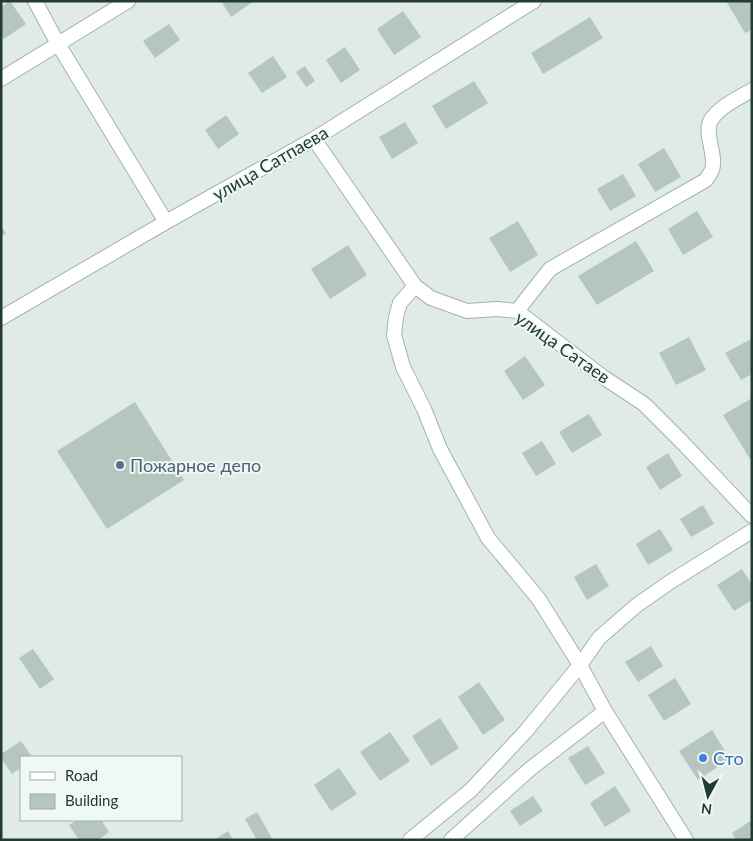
<svg xmlns="http://www.w3.org/2000/svg" width="753" height="841" font-family="Lato,sans-serif">
<rect width="100%" height="100%" fill="#e0ebe6"/>
<path fill="#b5c6be" d="M10,1L26,24L4,39L1,35V7Z
M221,1H254L231,17Z
M726,1H752V30L745,33Z
M403,11L421,37L394,55L377,29Z
M590,17L603,38L543,74L531,53Z
M169,24L180,40L155,58L143,41Z
M345,47L360,70L341,83L326,60Z
M273,56L287,77L262,93L248,73Z
M305,66L315,81L306,87L296,72Z
M474,81L488,103L446,129L432,106Z
M226,115L239,134L218,149L205,130Z
M405,122L418,143L392,159L379,137Z
M664,148L681,177L655,192L638,164Z
M623,174L636,196L610,211L597,189Z
M697,211L713,237L683,255L668,229Z
M518,221L538,255L510,272L489,238Z
M1,227L6,233L1,237Z
M636,241L654,271L597,305L578,276Z
M348,245L367,275L330,299L311,269Z
M689,337L706,370L676,385L659,353Z
M751,339L752,374L741,380L725,353Z
M525,356L545,385L523,400L504,371Z
M752,398V458L750,459L723,415Z
M135,402L184,480L107,529L57,451Z
M589,414L602,435L572,453L559,432Z
M542,441L556,464L536,476L522,453Z
M668,453L682,476L660,490L646,467Z
M703,505L714,524L691,537L680,519Z
M660,529L673,550L648,565L636,544Z
M596,564L609,586L587,600L574,577Z
M742,569L752,585V600L734,611L717,585Z
M651,646L663,666L638,682L625,662Z
M33,649L54,679L40,689L19,658Z
M675,678L691,704L664,721L648,695Z
M479,682L505,720L483,735L458,697Z
M440,718L459,748L431,766L412,736Z
M712,730L730,759L698,780L679,751Z
M390,732L410,761L380,781L360,752Z
M21,741L32,757H21V768L12,774L1,758V754Z
M588,746L605,773L585,785L568,758Z
M339,768L357,794L331,811L314,785Z
M615,786L631,811L605,827L590,803Z
M533,796L543,811L520,826L510,811Z
M257,812L273,840H257L245,819Z
M77,820H101L109,832L98,840H79L69,825Z
M752,820V840H736L732,833Z
M228,831L233,840H214Z"/>
<g fill="none" stroke-linecap="round" stroke-linejoin="round">
<defs>
<path id="street" d="M35,1L58,44L166,222
M1,79L128,1
M314,139L415,286L431,298L467,311L497,309L517,311L603,377L644,404L683,443L752,516
M415,286L400,303L396,317L394,335L403,367L424,409L440,449L488,538L538,598L580,665L605,711L686,840
M517,311L550,269L706,180C707,177 711,173 712,170C717,155 703,132 711,120C720,106 739,98 752,90
M1,318L166,222L314,139L534,1
M410,840L471,790L526,731L580,665L599,638L637,605L670,582L752,531
M451,840L530,769L605,711"/>
</defs>
<use href="#street" stroke="#a3b3ad" stroke-width="16"/>
<use href="#street" stroke="#fff" stroke-width="14"/>
</g>
<circle fill="#5c6f8a" stroke="#f0f8f4" stroke-width="2" cx="120" cy="465" r="5"/>
<circle fill="#3f7fe0" stroke="#f0f8f4" stroke-width="2" cx="703" cy="758" r="5"/>
<g text-anchor="middle" dominant-baseline="central" stroke-width="4" stroke-linejoin="round" paint-order="stroke">
<g font-size="18" fill="#203c33" stroke="#f0f8f4">
<text transform="translate(270 163) rotate(-30)">улица Сатпаева</text>
<text transform="translate(563 347) rotate(35)">улица Сатаев</text>
</g>
<g font-size="18" fill="#4e5e75" stroke="#f0f8f4" text-anchor="start">
<text x="130" y="465">Пожарное депо</text>
</g>
<g font-size="18" fill="#366cbe" stroke="#f0f8f4" text-anchor="start">
<text x="713" y="758">Сто</text>
</g>
</g>
<rect width="753" height="841" fill="none" stroke="#203c33" stroke-width="5"/>
<rect x="20" y="756" width="162" height="65" fill="#f0f8f4" stroke="#9dada7"/>
<rect x="30" y="772" width="25" height="8" fill="#ffffff" stroke="#9dada7"/>
<text x="65" y="781" font-size="15" fill="#203c33">Road</text>
<rect x="30" y="794" width="25" height="15" fill="#b5c6be" stroke="#9dada7"/>
<text x="65" y="806" font-size="15" fill="#203c33">Building</text>
<g transform="translate(708 796) rotate(187)" stroke="#f0f8f4" stroke-width="4" paint-order="stroke">
<path d="M0-4L9 19L0 12L-9 19Z" fill="#203c33"/>
<text y="-8" font-size="14" font-weight="bold" text-anchor="middle" fill="#203c33">N</text>
</g>
</svg>
